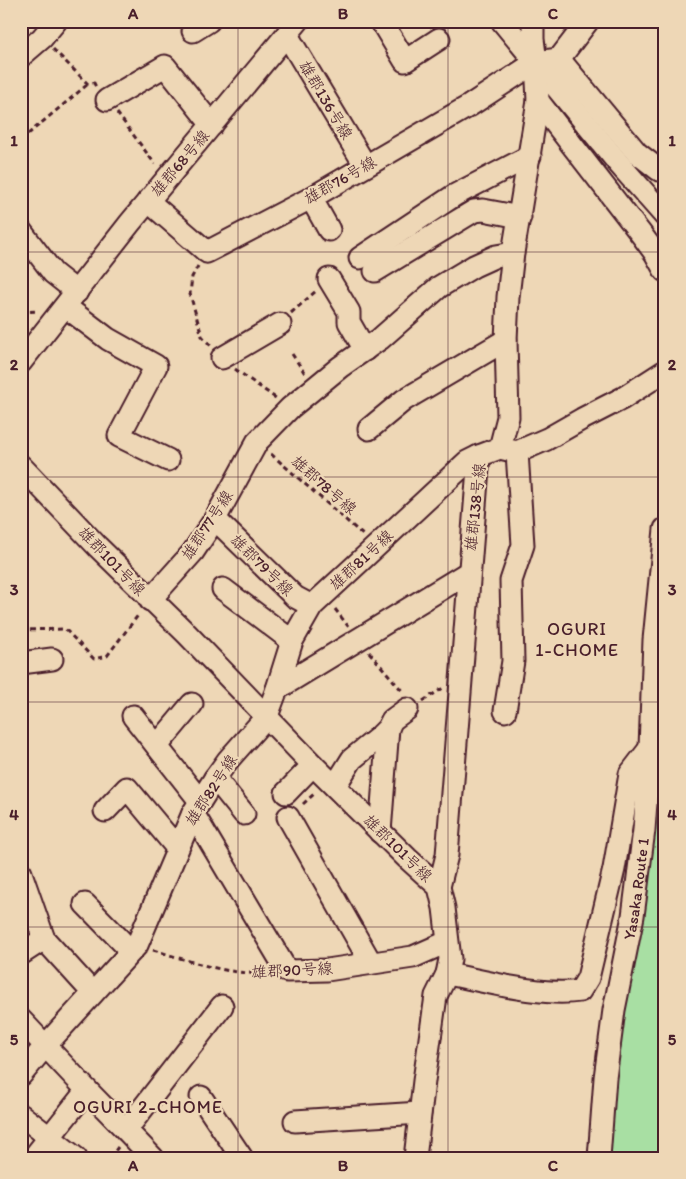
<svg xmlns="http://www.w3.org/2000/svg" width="686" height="1179" font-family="Itim,'Klee One',sans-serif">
<rect width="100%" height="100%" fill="#eed7b6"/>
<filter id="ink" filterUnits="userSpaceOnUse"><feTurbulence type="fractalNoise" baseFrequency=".02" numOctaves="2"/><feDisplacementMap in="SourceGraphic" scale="10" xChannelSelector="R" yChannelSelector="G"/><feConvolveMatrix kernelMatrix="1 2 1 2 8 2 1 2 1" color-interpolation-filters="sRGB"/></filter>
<g filter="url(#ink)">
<path fill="#a8dfa3" stroke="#797f67" d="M665,586V1158H607Z"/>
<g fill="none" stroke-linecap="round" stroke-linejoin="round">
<defs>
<g id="minor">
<path d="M381,21L405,61L439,39"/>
<path d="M502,21L620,165L665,216"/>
<path d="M193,31L209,21"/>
<path d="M287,35L365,165"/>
<path d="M21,56L42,38L56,21"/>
<path d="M559,59L588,21"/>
<path d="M107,100L165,66L212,125"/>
<path d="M538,101L641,234L655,253L665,271"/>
<path d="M311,198L329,230"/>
<path d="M148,201L207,252L311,198L469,106L536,62L559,59L637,153L659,170H665"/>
<path d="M21,231L53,273L77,292"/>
<path d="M360,258L455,195L530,156"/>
<path d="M375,271L474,211L483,210L520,217"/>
<path d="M329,279L349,312V322L365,350"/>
<path d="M66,307L108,339L156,366L119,436L168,460"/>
<path d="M222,358L280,324"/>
<path d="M21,362L130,223L298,21"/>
<path d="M369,429L404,400L506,340"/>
<path d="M504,449L517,452L547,439L582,419L623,398L665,371"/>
<path d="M21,466L98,547L187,634L313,765L407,858L439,887L444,908L450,959L447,974C486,981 541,997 580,991L588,978L614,869L630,774L650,748"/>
<path d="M215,519L295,597L312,606"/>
<path d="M223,589L292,641"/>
<path d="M150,600L193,552L215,519L257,442L290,408L340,367L380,339L439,287L474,266L496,256L513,253"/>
<path d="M21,663L52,659"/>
<path d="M277,689L292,641L312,606L467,462L479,456"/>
<path d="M505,711L513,661L511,581L523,545L517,452"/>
<path d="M133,716L200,801"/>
<path d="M157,746L192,704"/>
<path d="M215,778L244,814"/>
<path d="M335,786L352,759L378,738L388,728L392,720L407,709"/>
<path d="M286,793L313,765"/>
<path d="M105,811L127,788L177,848"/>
<path d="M193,813L287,971L327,970L413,957L447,942"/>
<path d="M288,817L371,963"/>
<path d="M380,832L388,728"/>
<path d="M21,873L44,939L93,993"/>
<path d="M439,887L447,855L479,456L500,448L508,417L506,340L508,297L513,253L538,101L536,62L533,39V21"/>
<path d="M85,904L131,951"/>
<path d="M21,954L44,939"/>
<path d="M21,1020L87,1090L126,1130L222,1006"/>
<path d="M21,1075L46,1045L137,945L193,813L215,778L228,760L267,716L277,689L469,572"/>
<path d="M201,1097L242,1158"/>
<path d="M21,1115L76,1158"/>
<path d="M295,1121L420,1113"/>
<path d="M126,1130L153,1158"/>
<path d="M33,1158L87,1090"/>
<path d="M415,1158L424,1081L436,996L447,974"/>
<path id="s1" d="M599,1158L605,1078L614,1010L633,916L644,830L650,748L654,640L665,529"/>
</g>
</defs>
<use href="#minor" stroke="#4a1f2b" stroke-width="25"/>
<path stroke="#4a1f2b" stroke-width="3" stroke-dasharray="5 4" stroke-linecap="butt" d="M53,49L88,84L94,83L96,87
M117,113L155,164
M21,140L88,84
M198,266L192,277L190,294L202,336L211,346
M21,312L38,311
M291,313L316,291
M292,354L306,375
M235,369L277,399
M271,454L364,536
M335,609L348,626
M21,630L65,629L94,659L107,656L139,614
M369,652L404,693
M423,701L443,688
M303,804L315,793
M153,950C191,961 229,976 269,973
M110,1158L118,1147"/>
<use href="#minor" stroke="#eed7b6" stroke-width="21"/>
</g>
</g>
<path fill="none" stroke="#4a1f2b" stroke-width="1" stroke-opacity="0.55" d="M238,21V1158M448,21V1158M21,252H665M21,477H665M21,702H665M21,927H665"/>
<g text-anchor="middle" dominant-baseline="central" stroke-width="4.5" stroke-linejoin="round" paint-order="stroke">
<g font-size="16" fill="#4a1f2b" stroke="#eed7b6">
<text transform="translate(326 100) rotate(59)">雄郡136号線</text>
<text transform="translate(180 163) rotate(-50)">雄郡68号線</text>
<text transform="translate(340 180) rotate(-30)">雄郡76号線</text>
<text transform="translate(324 485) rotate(41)">雄郡78号線</text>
<text transform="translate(475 507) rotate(-84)">雄郡138号線</text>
<text transform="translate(207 525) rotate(-57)">雄郡77号線</text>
<text transform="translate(361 560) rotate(-43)">雄郡81号線</text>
<text transform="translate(112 561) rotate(46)">雄郡101号線</text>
<text transform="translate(262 565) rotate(44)">雄郡79号線</text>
<text transform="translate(211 790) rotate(-57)">雄郡82号線</text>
<text transform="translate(398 848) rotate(44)">雄郡101号線</text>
<text stroke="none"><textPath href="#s1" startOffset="272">Yasaka Route 1</textPath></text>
<text transform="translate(292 970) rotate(-3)">雄郡90号線</text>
</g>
<g font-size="18" letter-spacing="1" fill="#4a1f2b" stroke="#eed7b6">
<text x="577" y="629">OGURI<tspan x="577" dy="21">1-CHOME</tspan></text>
<text x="148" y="1107">OGURI 2-CHOME</text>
</g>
</g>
<rect width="686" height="1179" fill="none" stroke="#eed7b6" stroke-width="55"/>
<rect x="28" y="28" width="630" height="1124" fill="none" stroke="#4a1f2b" stroke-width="2"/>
<g font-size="16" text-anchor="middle" font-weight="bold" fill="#4a1f2b">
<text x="133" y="19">A</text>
<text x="343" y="19">B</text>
<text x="553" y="19">C</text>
<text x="14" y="146">1</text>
<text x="672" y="146">1</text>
<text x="14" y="370">2</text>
<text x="672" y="370">2</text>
<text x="14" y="595">3</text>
<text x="672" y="595">3</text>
<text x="14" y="820">4</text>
<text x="672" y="820">4</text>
<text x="14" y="1045">5</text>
<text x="672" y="1045">5</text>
<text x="133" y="1171">A</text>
<text x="343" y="1171">B</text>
<text x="553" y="1171">C</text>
</g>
</svg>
